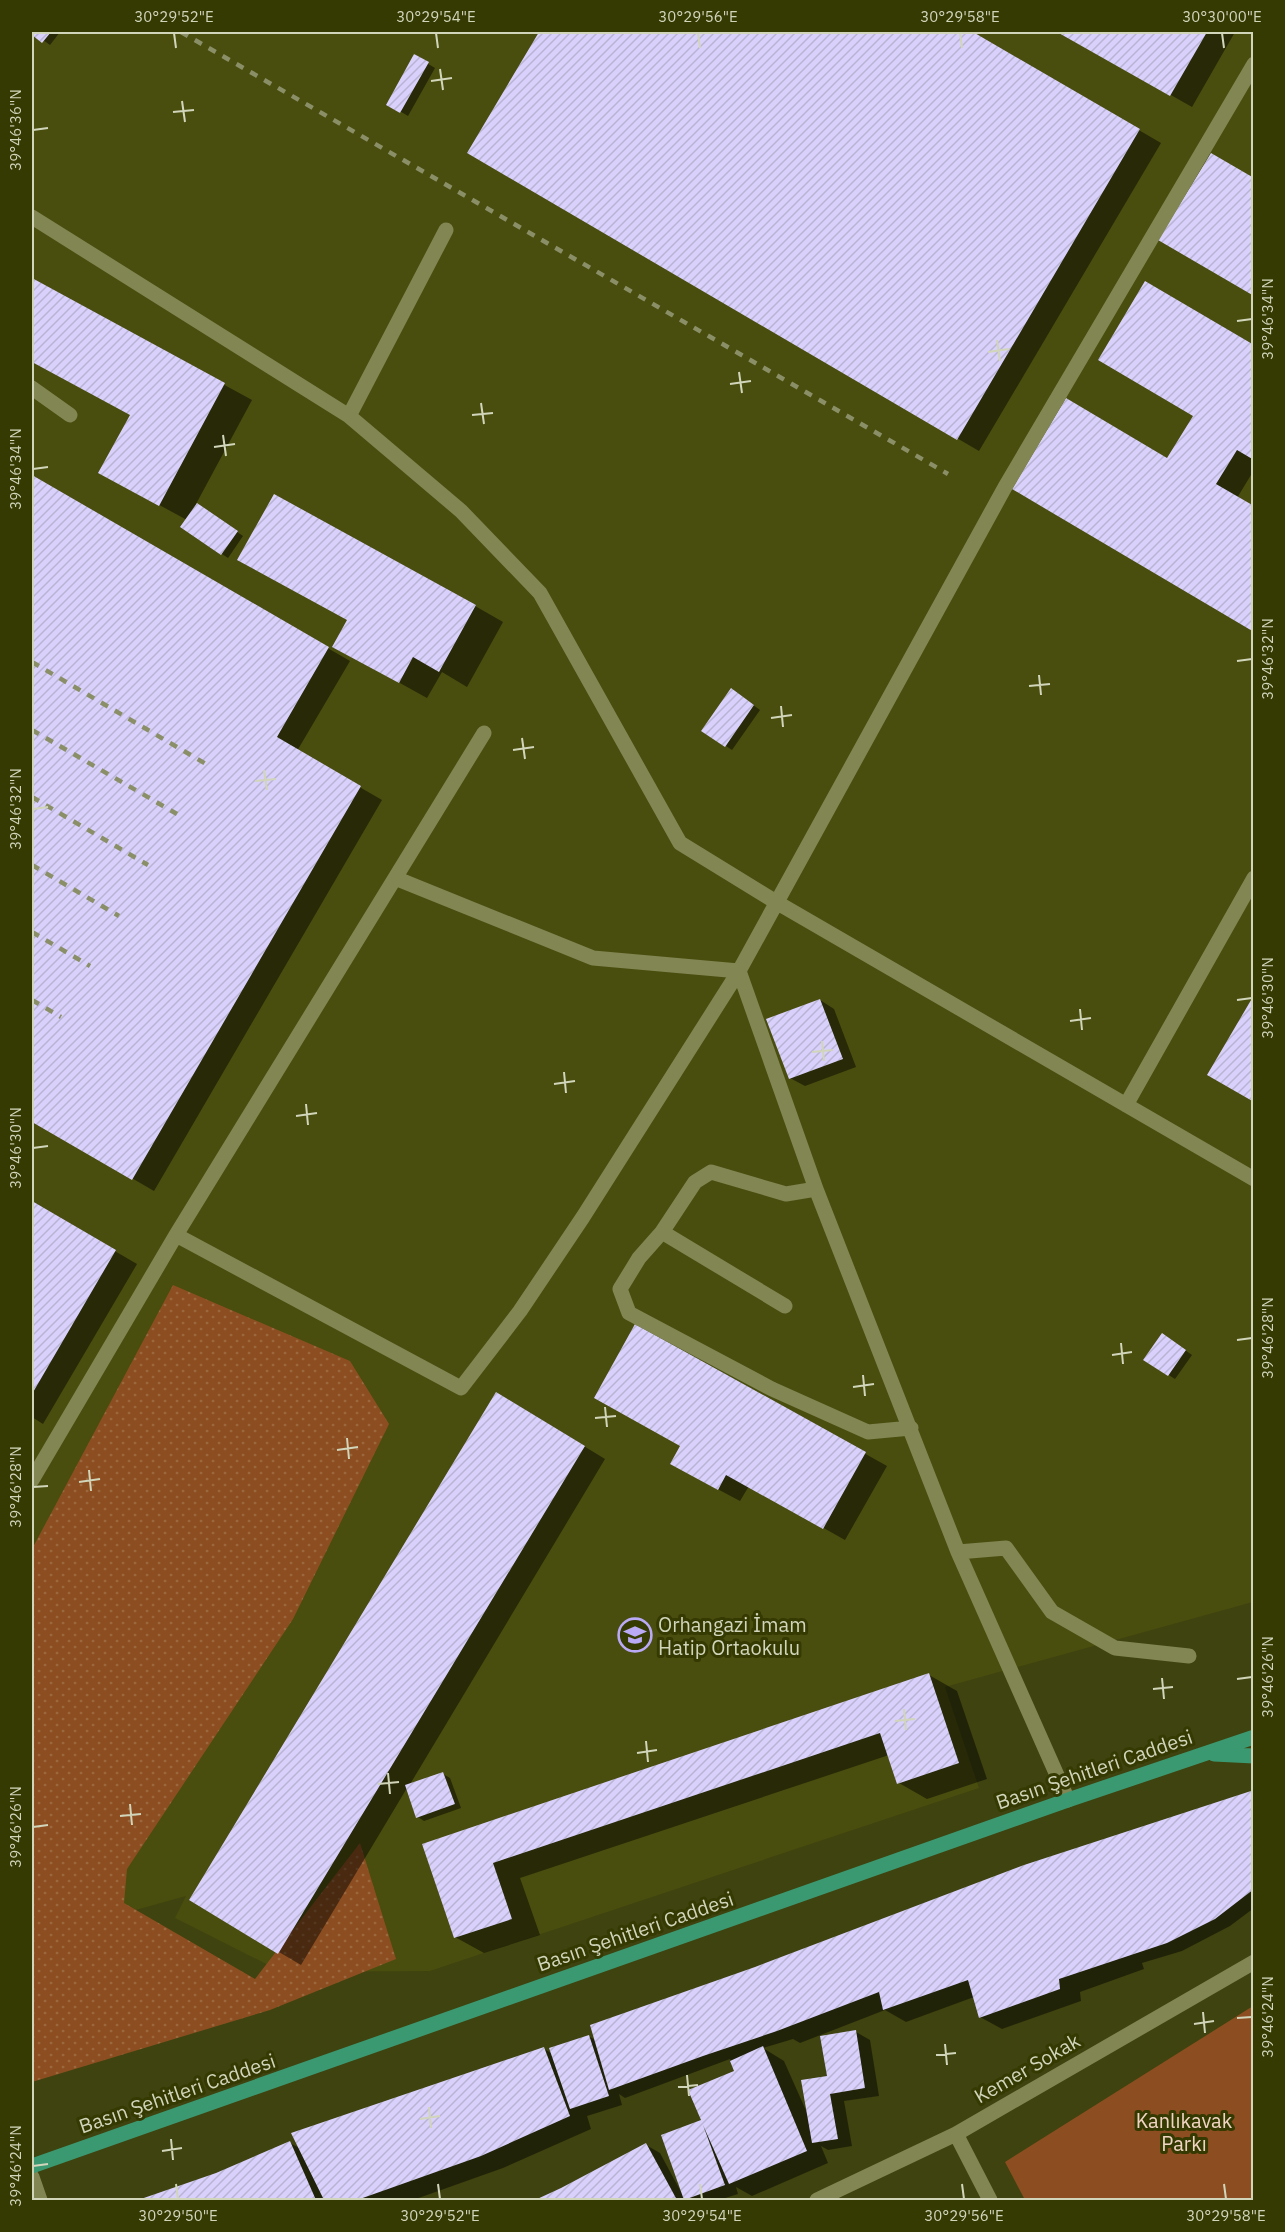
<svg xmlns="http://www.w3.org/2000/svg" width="1285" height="2232" font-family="'IBM Plex Sans',sans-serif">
<defs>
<pattern id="grass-dots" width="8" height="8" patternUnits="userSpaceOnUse" patternTransform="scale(1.5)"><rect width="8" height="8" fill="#8c4e20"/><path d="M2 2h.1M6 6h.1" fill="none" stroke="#9b673e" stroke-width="1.8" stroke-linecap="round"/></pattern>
<pattern id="building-hatch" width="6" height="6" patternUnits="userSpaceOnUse" patternTransform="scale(1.5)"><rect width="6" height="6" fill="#d9d1fb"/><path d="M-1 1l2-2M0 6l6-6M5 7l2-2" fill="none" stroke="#bab4d4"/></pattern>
</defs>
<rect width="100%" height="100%" fill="#3f430f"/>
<path fill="#494d0e" d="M32,32H1253V1602L945,1687L979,1788L430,1971L282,1972L175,1918L186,1896L32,1939Z"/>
<path fill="url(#grass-dots)" d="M173,1285L350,1361L389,1424L293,1619L127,1869L124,1903L255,1979L360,1843L396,1959L270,2010L32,2082V1549Z"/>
<path fill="#8c4e20" d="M1253,2006V2200H1025L1005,2162Z"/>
<path fill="#0007" d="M32,32H60L50,45Z
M541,32H970L1161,143L979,451L469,153Z
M1060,32H1235L1192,107Z
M415,56L435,68L408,116L388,104Z
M32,280L252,400L196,504L243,536L228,558L222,554L187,520L128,488L132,415L32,361Z
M1254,347V470L1237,498L1168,460Z
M32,477L350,661L297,751L382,800L154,1191L32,1120Z
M475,606L503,622L467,687L442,672L427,698L362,662Z
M738,694L760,710L732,750L726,746Z
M820,1000L834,1009L856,1067L805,1086L790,1078Z
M32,1203L137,1264L43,1424L32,1417Z
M636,1326L887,1466L845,1540L749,1486L740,1501L693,1476Z
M1169,1339L1192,1355L1175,1379L1145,1360Z
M518,1406L605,1459L409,1786L443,1774L450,1778L461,1808L424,1821L418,1817L407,1788L301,1965L191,1900Z
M929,1675L957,1691L987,1779L927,1799L899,1783L889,1755L520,1878L540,1935L484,1953L455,1937L424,1845Z
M1254,1791V1908L1230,1926L1182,1951L1142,1963L1144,1969L1080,1992L1081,2001L1002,2029L980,2017L974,1997L906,2022L885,2010L800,2043L793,2039L763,2048L784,2061L808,2115L856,2032L870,2040L879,2096L844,2101L852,2146L828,2150L821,2146L828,2163L752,2196L736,2187L738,2194L719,2200H689L684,2198L686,2200H538L646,2145L660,2153L681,2192L701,2122L736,2072L730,2059L625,2098L619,2094L622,2105L587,2116L591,2129L503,2168L413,2200H143L217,2174L290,2143L301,2149L544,2049L553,2054L588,2036L597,2041Z"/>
<path fill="url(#building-hatch)" d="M32,32H51L42,43L32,35Z
M539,32H973L1140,129L957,440L467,153Z
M1057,32H1207L1170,96Z
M414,54L429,62L400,113L386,105Z
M1211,153L1254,178V296L1158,240Z
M32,278L225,383L159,506L98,473L130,415L32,362Z
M1145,281L1254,345V460L1237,450L1216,484L1254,506V632L1012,489L1066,398L1167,458L1193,416L1098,360Z
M32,475L329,647L277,737L361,786L132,1180L32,1122Z
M274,494L476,605L439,672L413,657L399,683L332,647L347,620L237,560Z
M197,503L238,531L221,555L180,527Z
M731,688L754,705L725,747L701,731Z
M1254,995V1102L1207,1075Z
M820,999L843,1059L789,1079L766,1019Z
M32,1201L116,1250L32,1394Z
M635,1324L866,1452L823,1529L726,1475L718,1490L670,1464L680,1446L594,1398Z
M1162,1333L1186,1350L1168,1376L1143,1360Z
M496,1392L585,1446L278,1954L189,1900Z
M929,1673L959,1763L897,1784L880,1733L493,1863L512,1919L454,1938L422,1844Z
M443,1772L455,1804L416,1818L405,1785Z
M1254,1790V1889L1215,1919L1167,1943L1059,1979L1060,1989L979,2018L968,1980L883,2010L879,1992L777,2031L703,2056L609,2090L590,2025L755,1967L1024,1865Z
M856,2030L865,2088L830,2094L838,2139L812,2143L801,2080L827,2076L820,2036Z
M589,2035L609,2096L570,2109L549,2048Z
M763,2046L807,2151L729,2184L703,2125L725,2185L684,2200L661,2135L701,2120L688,2090L734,2071L730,2061Z
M544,2047L570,2116L481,2156L357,2200H324L291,2133Z
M290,2141L316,2200H138L216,2173Z
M646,2143L677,2200H535L561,2188Z"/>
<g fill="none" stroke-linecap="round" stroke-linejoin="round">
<path stroke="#818653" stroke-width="15" d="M32,217L349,416L461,511L540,593L680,843L776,902L1254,1179
M32,388L70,415
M349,416L446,230
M395,878L593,958L739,971L816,1189L958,1552L1068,1800
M1126,1105L1254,878
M816,1189L786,1194L711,1172L695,1182L662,1232L639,1258L620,1289L629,1313L772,1389L868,1432L911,1428
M662,1232L785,1306
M176,1235L461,1388L520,1311L583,1217L739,971L1005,487L1254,64
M32,1480L176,1235L484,733
M958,1552L1006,1548L1052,1612L1115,1648L1189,1656
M956,2134L990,2200
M32,2177L40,2200
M817,2200L956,2134L1254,1962"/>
<path stroke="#3b9972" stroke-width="15" d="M1214,1754L1254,1756
M32,2166L1068,1800L1254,1737"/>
<path stroke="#8b8f68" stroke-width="4.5" stroke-dasharray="8 8" stroke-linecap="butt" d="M181,32L948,474
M32,662L206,764
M32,730L177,814
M32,797L148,865
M32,865L119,916
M32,932L90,966
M32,1000L61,1017"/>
</g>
<path fill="none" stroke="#d1d5ba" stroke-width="2" d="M174,33L176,48M436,33L438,48M698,33L700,48M960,33L962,48M1222,33L1224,48M440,69L443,90M431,81L452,78M182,101L185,122M173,112L194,110M33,130L48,128M1237,321L1252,319M997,340L1000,361M988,352L1009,349M739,372L742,393M730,384L751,381M481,403L484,424M472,415L493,413M223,435L226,456M214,447L235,444M33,469L48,467M1237,661L1252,659M1039,675L1041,695M1029,686L1050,684M781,706L783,727M771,718L792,715M522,738L525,759M513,750L534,747M264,770L267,790M255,781L276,779M33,809L48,807M1237,1000L1252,998M1080,1009L1082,1030M1070,1021L1091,1018M822,1041L824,1061M812,1052L833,1050M564,1072L566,1093M554,1084L575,1081M306,1104L308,1125M296,1116L317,1113M33,1148L48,1146M1237,1340L1252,1338M1121,1343L1123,1364M1112,1355L1132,1352M863,1375L865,1396M853,1387L874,1384M605,1407L607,1427M595,1418L616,1416M347,1438L349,1459M337,1450L358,1447M89,1470L91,1491M79,1482L100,1479M33,1487L48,1486M1162,1678L1164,1699M1237,1679L1252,1677M1153,1689L1173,1687M904,1709L906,1730M895,1721L915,1719M646,1741L648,1762M637,1753L657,1750M388,1773L390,1794M378,1784L399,1782M130,1804L132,1825M120,1816L141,1814M33,1827L48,1825M1203,2012L1205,2033M1237,2018L1252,2017M1194,2024L1214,2021M945,2044L947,2065M936,2055L956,2053M687,2075L689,2096M678,2087L698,2085M429,2107L431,2128M420,2119L440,2116M171,2139L173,2160M162,2151L182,2148M33,2166L48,2164M176,2184L178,2199M438,2184L440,2199M700,2184L702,2199M962,2184L964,2199M1224,2184L1226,2199"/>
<defs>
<symbol id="school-ring" viewBox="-11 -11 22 22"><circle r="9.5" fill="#353902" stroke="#baaaf6" stroke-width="1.5"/><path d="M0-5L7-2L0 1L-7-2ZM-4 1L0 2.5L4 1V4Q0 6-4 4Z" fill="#baaaf6"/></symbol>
</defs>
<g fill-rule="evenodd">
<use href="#school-ring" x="616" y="1616" width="38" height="38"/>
</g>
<g text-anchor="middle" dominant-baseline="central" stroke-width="6" stroke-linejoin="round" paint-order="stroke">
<g font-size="20" fill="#d1d5ba" stroke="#353902" text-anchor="start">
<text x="658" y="1624">Orhangazi İmam<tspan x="658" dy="23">Hatip Ortaokulu</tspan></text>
</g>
<g font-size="20" fill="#d1d5ba" stroke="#353902">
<text transform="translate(1094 1769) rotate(-19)">Basın Şehitleri Caddesi</text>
<text transform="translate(635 1931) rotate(-19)">Basın Şehitleri Caddesi</text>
<text transform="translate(1027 2068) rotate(-30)">Kemer Sokak</text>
<text transform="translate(177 2093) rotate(-19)">Basın Şehitleri Caddesi</text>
</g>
<g font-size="20" fill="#f1d5c3" stroke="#353902">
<text x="1184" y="2120">Kanlıkavak<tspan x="1184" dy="23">Parkı</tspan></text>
</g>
</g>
<rect width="1285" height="2232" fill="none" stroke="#353902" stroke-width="66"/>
<rect x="33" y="33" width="1219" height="2166" fill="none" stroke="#d1d5ba" stroke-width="2"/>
<g font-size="15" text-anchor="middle" fill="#d1d5ba">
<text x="174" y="22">30°29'52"E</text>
<text x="436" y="22">30°29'54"E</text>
<text x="698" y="22">30°29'56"E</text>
<text x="960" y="22">30°29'58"E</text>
<text x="1222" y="22">30°30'00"E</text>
<text transform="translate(16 130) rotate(-90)" y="5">39°46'36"N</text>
<text transform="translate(1268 319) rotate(-90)" y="5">39°46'34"N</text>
<text transform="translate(16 469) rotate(-90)" y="5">39°46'34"N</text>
<text transform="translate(1268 659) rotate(-90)" y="5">39°46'32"N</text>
<text transform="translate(16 809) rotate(-90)" y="5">39°46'32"N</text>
<text transform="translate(1268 998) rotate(-90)" y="5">39°46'30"N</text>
<text transform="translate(16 1148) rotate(-90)" y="5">39°46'30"N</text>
<text transform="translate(1268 1338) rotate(-90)" y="5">39°46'28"N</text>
<text transform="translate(16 1487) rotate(-90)" y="5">39°46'28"N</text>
<text transform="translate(1268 1677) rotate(-90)" y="5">39°46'26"N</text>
<text transform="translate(16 1827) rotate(-90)" y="5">39°46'26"N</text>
<text transform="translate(1268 2017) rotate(-90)" y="5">39°46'24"N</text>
<text transform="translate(16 2166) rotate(-90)" y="5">39°46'24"N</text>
<text x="178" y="2221">30°29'50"E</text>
<text x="440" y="2221">30°29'52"E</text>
<text x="702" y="2221">30°29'54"E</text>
<text x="964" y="2221">30°29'56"E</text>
<text x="1226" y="2221">30°29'58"E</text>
</g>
</svg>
